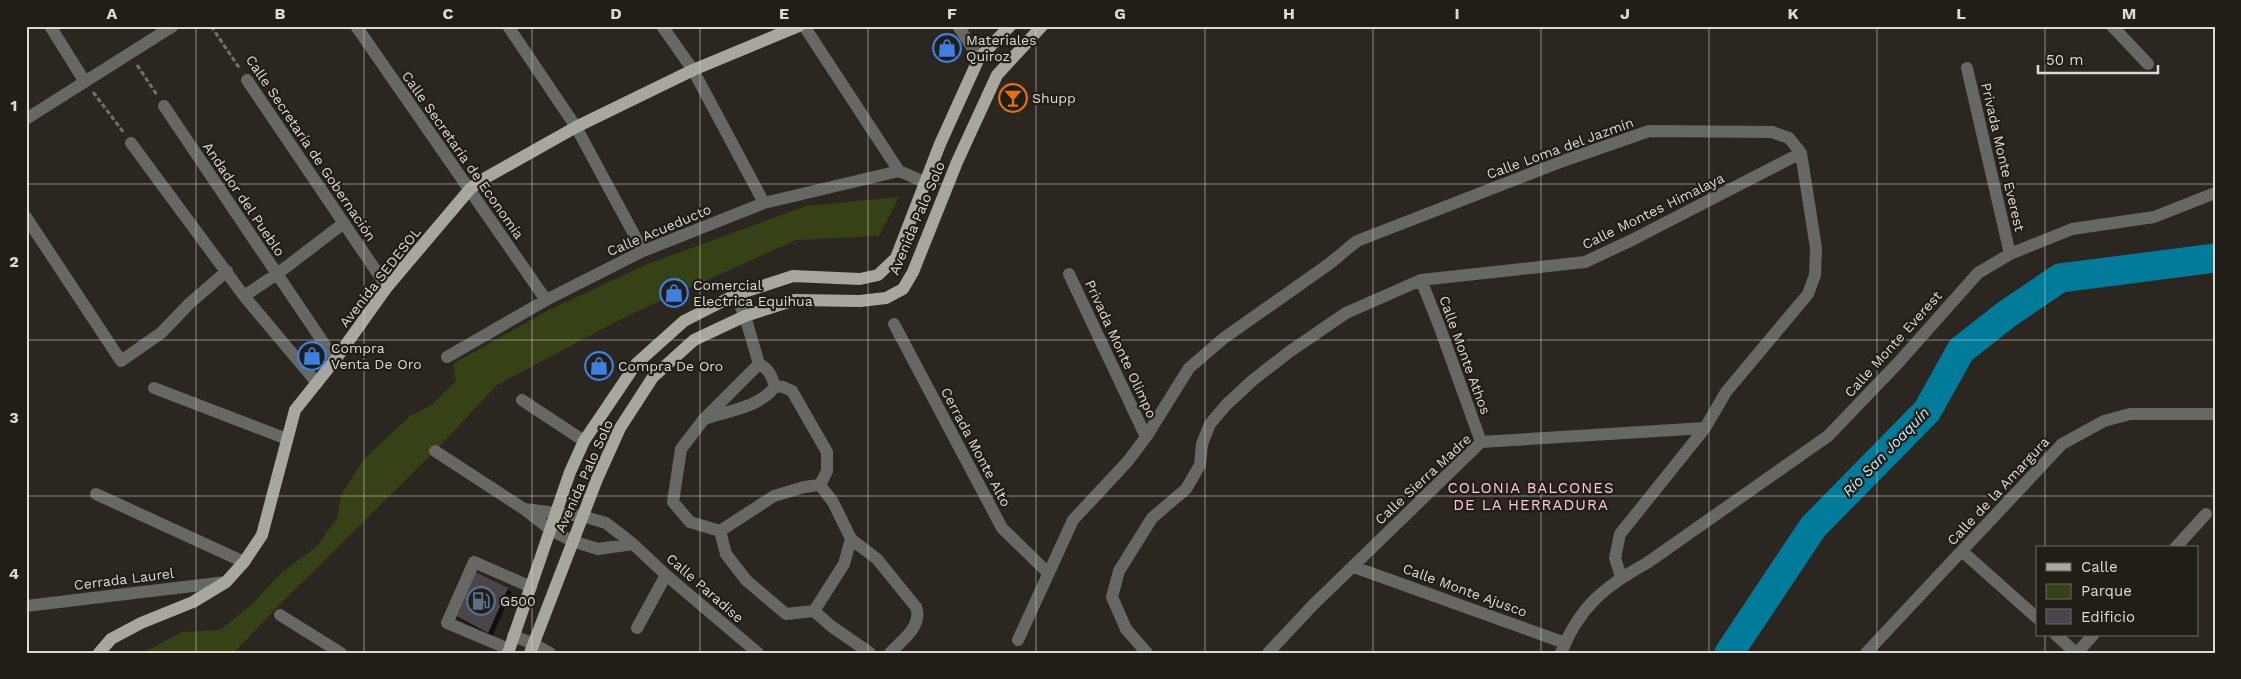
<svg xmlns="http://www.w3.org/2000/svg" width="2241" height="679" font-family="'Work Sans',sans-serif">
<defs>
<filter id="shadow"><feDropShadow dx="4" dy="4" stdDeviation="0" flood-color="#0009"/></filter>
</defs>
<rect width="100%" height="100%" fill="#2b2620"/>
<path fill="#364115" d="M899,197L879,236L796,240L627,316L497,385L435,451L277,607L234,653H142L182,632L220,630L251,605L281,573L317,546L337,518L341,495L363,460L410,416L431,405L456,381L453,364L545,312L645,265L806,206Z"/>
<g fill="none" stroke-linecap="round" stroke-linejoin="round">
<path stroke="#017b9a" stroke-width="29" d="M1729,653L1813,527L1927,411L1961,350L2007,314L2060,278L2215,258"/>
</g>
<path fill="#48444b" filter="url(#shadow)" d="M473,571L508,588L488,633L453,614Z"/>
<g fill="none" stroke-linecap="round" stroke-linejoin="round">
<path stroke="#736f6a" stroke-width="3" stroke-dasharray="5 2.5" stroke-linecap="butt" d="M211,26L240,69
M137,65L157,95
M93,92L124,133"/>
<path stroke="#676763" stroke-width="12" d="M50,26L85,82
M356,26L546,300
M508,26L576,127L643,251
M662,26L693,70L764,203
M804,26L899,171L927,183
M958,26L979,58
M2112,26L2148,64
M1967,68L2010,254
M247,80L387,287
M164,106L335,360
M26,119L173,26
M131,143L244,296L317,383
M26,217L121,361L161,333L190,303L227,271
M1069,274L1146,437
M1421,280L1440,328L1481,442
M735,295L745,316L759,364
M244,296L277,274L344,223
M894,324L1002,528L1048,573
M447,357L546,300L643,251L764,203L899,171
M759,364L704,419L681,449L673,502L690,522L720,531L774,496L804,487L820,485L833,502L851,539L844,564L814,611
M775,386L783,387L792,391L827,452V471L820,485
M154,388L287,439
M522,400L584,441
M707,418C728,411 763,406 775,386C771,375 769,369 759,364
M435,451L524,509L551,530L572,541L598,549L633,544
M96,494L244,562
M524,509L582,516L606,523L633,544L666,575L758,653
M720,531L726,554L746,580L786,614L814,611
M851,539L877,559L916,607C923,626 902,640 890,653
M2175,548L2206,514
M1963,552L2037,618
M1354,567L1565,643
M26,606L226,582
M814,611L831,626L870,653
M280,615L341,653
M637,628L666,575
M2056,635L2076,653
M513,636L532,643L550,653
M1018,640L1073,520L1128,461L1146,437L1189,368L1224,338L1329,264L1357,241L1563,161L1649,131L1772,132L1789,138L1801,153L1816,248L1815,275L1808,294L1726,392L1705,428L1620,534L1615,558L1621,577
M509,649L447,623L474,562L531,587
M1147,653L1126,629L1112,597L1119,571L1152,518L1186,489L1200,465L1202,444L1210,424L1226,405L1253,380L1289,352L1346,313L1421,280L1585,262L1630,241L1801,153
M1268,653L1313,605L1481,442L1705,428
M1561,653C1579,607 1605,586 1647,563L1828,436L1898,363L1978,273L2010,254L2072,229L2154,217L2215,193
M1866,653L2062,444L2104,421L2130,414H2215
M2077,653L2093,635"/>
<path stroke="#a7a69f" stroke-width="12" d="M99,653L111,639L141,623L193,602L226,582L244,562L262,535L295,410L335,360L387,287L470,189L480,181L576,127L693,70L799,26
M508,653L570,472L584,441L636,364L684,321L735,295L793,276L860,279L878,275L896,258L940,144L979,58L1010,26
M530,653L597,479L620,428L653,377L694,340L745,316L795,300L860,301L886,298L903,289L913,272L957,162L997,75L1042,26"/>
</g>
<path fill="none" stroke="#dddad6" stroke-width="1" stroke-opacity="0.55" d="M196,26V653M364,26V653M532,26V653M700,26V653M868,26V653M1036,26V653M1205,26V653M1373,26V653M1541,26V653M1709,26V653M1877,26V653M2045,26V548M26,184H2215M26,340H2215M26,496H2215M2045,635V653"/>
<defs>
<symbol id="shop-ring" viewBox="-11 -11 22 22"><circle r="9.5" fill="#211d17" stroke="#3f7fe0" stroke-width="1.5"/><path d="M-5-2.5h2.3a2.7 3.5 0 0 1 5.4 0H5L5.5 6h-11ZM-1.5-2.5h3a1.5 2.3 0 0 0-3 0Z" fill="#3f7fe0"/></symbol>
<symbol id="bar-ring" viewBox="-11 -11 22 22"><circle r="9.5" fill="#211d17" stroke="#e8710a" stroke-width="1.5"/><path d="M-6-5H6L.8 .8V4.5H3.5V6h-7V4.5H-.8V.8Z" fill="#e8710a"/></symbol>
<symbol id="fuel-ring" viewBox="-11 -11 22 22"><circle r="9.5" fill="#211d17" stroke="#5c6f8a" stroke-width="1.5"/><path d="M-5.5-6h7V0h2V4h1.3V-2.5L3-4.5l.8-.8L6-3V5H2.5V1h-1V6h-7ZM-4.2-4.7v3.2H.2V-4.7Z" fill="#5c6f8a"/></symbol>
</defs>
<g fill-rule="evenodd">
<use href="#shop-ring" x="931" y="32" width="32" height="32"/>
<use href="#bar-ring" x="997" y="82" width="32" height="32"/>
<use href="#shop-ring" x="658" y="277" width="32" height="32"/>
<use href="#shop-ring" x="296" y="340" width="32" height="32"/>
<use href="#shop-ring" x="583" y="350" width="32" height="32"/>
<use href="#fuel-ring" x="465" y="585" width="32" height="32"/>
</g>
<g text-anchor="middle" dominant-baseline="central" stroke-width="4.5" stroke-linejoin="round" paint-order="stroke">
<g font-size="14" fill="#dddad6" stroke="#211d17" text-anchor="start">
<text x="966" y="40">Materiales<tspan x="966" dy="16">Quiroz</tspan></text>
<text x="1032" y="98">Shupp</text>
<text x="693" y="285">Comercial<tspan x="693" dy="16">Electrica Equihua</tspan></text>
<text x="331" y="348">Compra<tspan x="331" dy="16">Venta De Oro</tspan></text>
<text x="618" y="366">Compra De Oro</text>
<text x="500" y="601">G500</text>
</g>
<g font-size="14" fill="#dddad6" stroke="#211d17">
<text transform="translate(311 148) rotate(56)">Calle Secretaría de Gobernación</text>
<text transform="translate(1560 148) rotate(-20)">Calle Loma del Jazmín</text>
<text transform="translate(463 155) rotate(55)">Calle Secretaría de Economía</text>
<text transform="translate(2003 157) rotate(77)">Privada Monte Everest</text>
<text transform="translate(244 199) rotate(56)">Andador del Pueblo</text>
<text transform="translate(1653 211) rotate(-26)">Calle Montes Himalaya</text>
<text transform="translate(917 218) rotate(-67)">Avenida Palo Solo</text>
<text transform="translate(659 230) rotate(-23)">Calle Acueducto</text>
<text transform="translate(380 277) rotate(-52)">Avenida SEDESOL</text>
<text transform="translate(1893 344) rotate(-48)">Calle Monte Everest</text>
<text transform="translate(1121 349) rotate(65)">Privada Monte Olimpo</text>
<text transform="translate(1465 355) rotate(70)">Calle Monte Athos</text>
<text transform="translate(976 447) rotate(62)">Cerrada Monte Alto</text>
<text transform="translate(584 476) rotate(-66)">Avenida Palo Solo</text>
<text transform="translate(1423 479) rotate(-43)">Calle Sierra Madre</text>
<text transform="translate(1998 491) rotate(-47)">Calle de la Amargura</text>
<text transform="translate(124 579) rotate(-7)">Cerrada Laurel</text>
<text transform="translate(705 588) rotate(41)">Calle Paradise</text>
<text transform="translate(1465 590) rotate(20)">Calle Monte Ajusco</text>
</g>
<g font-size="15" font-style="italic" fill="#beebfd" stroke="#211d17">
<text transform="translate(1886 452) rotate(-46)">Río San Joaquín</text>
</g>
<g font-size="15" letter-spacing="1" fill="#f8c8dc" stroke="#211d17">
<text x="1531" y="488">COLONIA BALCONES<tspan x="1531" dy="17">DE LA HERRADURA</tspan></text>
</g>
</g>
<rect width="2241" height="679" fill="none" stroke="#211d17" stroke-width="55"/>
<rect x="2036" y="546" width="162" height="90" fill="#211d17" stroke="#6c6963"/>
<rect x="2046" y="563" width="25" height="8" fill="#a7a69f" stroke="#6c6963"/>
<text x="2081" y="572" font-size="15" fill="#dddad6">Calle</text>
<rect x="2046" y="584" width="25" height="15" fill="#364115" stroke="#6c6963"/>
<text x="2081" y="596" font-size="15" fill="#dddad6">Parque</text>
<rect x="2046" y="609" width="25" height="15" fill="#48444b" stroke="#6c6963"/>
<text x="2081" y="622" font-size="15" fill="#dddad6">Edificio</text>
<path d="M2038 65v8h120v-8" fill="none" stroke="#dddad6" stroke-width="2.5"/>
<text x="2046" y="65" font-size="15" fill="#dddad6" stroke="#211d17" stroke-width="4" paint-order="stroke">50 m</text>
<rect x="28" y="28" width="2186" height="624" fill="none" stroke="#dddad6" stroke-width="2"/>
<g font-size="16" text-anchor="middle" font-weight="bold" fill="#dddad6">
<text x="112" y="19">A</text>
<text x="280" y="19">B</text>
<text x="448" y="19">C</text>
<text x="616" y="19">D</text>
<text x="784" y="19">E</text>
<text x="952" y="19">F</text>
<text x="1120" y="19">G</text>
<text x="1289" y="19">H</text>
<text x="1457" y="19">I</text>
<text x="1625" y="19">J</text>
<text x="1793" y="19">K</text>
<text x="1961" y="19">L</text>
<text x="2129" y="19">M</text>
<text x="14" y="111">1</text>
<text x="14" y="267">2</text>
<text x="14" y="423">3</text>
<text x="14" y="579">4</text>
</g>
</svg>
